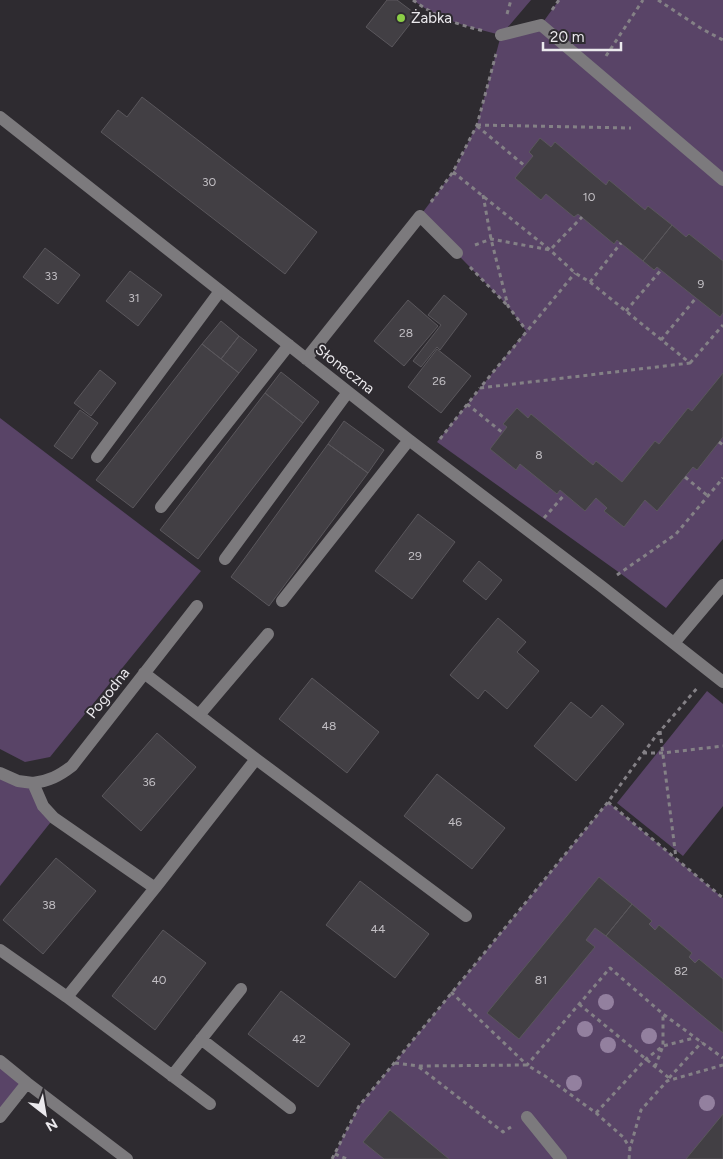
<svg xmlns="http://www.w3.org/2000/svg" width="723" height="1159" font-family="Figtree,sans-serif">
<rect width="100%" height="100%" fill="#2e2b30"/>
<path fill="#594467" d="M413,0H531L502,34L541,25L559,0H723V539L666,608L624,576L437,442L526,331L508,306L420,216L453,172L477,125L501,35C469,27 439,20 413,0Z
M0,418L201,571L50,757L25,762L0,749Z
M707,691L723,704V806L683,856L617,803Z
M0,773L33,783L54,818L0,886Z
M608,802L723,898V1159H332L359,1106Z
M0,1061L27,1083L0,1117Z"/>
<path fill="#423f44" stroke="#5a575c" d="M387,0H397L417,15L392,47L366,27Z
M142,97L317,232L285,274L101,132L118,110L127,117Z
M540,138L551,147L555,142L606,185L609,180L645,210L648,206L672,225L643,261L617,240L614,244L578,214L574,217L546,194L541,200L515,178L533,156L529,152Z
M672,225L686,237L689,234L723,261V313L720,317L657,267L654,270L643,261Z
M45,248L80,275L58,304L23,277Z
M130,271L162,295L138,326L106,301Z
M444,295L467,314L440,350L437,347L421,367L413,361L441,325L428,315Z
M408,300L438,326L404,366L374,341Z
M221,321L239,336L221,359L202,344Z
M239,336L257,350L239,373L221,359Z
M202,344L239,373L133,508L96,480Z
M437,349L471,376L441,413L408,387Z
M100,370L116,383L91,416L74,403Z
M281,372L319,402L303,423L265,393Z
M723,373V437L697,470L693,467L657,511L645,500L624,527L604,511L607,508L596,498L585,511L560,490L557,494L520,464L516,470L490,449L507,427L503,424L517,408L528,418L531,414L593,465L596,461L622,482L655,441L659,444L688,408L692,411Z
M265,393L303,423L198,559L160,530Z
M80,410L98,423L72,459L54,446Z
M344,421L384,450L368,473L328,444Z
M328,444L368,473L269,606L231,577Z
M418,514L455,542L412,599L375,571Z
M479,561L502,580L486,600L463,581Z
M498,618L526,642L517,652L539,671L507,709L485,690L478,699L450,675Z
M312,678L379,732L347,773L279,719Z
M571,702L591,718L602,705L624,724L576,781L534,746Z
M157,733L196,767L141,831L102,796Z
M437,774L505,828L472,869L404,816Z
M56,858L96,891L43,954L3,920Z
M599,877L632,904L606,936L595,928L586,940L595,947L519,1039L487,1013Z
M360,881L429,934L395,978L326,925Z
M632,904L652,921L649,924L655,930L659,925L692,953L689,957L695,963L699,959L723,979V1033L606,936Z
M163,930L206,963L155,1030L112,996Z
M281,991L350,1044L318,1087L248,1034Z
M390,1110L449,1159H384L363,1142Z
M723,1114V1159H686Z"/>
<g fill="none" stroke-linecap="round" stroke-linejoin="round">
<path stroke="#848186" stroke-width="3" stroke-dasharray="4 4" stroke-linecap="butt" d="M413,0C434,16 458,25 484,31
M658,0L702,29L723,40
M552,10L559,0
M507,14L511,0
M606,56L643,0
M477,125L631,128
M477,126L525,166
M453,172L550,250L575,273L590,282L690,363L480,388L575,273
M483,195L491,239L508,306L526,330
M431,202L453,172L477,125L496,54
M475,245L491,239L550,250L582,217
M470,267L508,306
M590,282L621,243
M626,311L661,270
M661,340L696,298
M690,363L723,325
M467,404L503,433
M440,439L480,388
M719,442L723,445
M685,477L708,496
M544,518L565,494
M617,575L676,534L723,478
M660,731L676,858
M643,753H663L723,746
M608,802L723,898
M451,992L527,1065L610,968L663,1014L723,1058
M579,1004L669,1078L667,1080
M395,1063L419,1066L527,1065L545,1076L596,1113L623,1137L630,1148
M419,1067L503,1132L511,1127
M655,1067L663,1046V1014
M669,1078L702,1042
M596,1113L646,1059L663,1046L694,1038
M335,1154L347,1159
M332,1159L359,1106L608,802L655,737L698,687
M629,1159L630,1148L641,1110L667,1081L723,1065"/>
<path stroke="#7c7a7d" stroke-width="12" d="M501,35L541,25L723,180
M0,117L409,440L601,586L723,682
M306,359L420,216L457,253
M97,457L220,291
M161,507L289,345
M225,559L348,392
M282,601L409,440
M674,643L723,585
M144,673L256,759
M199,715L268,634
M0,773L18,781L33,783L43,806L54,818L155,888L256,759L466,916
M33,783C49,781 59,776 72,766L197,606
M0,950L67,997L210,1104
M67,997L155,888
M201,1039L290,1108
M0,1061L27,1083L127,1159
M172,1076L241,989
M0,1117L27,1083
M527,1117L561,1159"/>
</g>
<g fill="#93809f">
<circle cx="606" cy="1002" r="8"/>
<circle cx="585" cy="1029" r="8"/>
<circle cx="649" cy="1036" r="8"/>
<circle cx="608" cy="1045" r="8"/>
<circle cx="574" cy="1083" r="8"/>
<circle cx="707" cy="1103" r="8"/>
</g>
<circle fill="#8bce46" stroke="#2e2b30" stroke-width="2" cx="401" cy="18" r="5"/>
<g text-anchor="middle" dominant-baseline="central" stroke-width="4" stroke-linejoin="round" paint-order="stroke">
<g font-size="12" fill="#c1bec3">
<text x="209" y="182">30</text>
<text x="589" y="197">10</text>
<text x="51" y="276">33</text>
<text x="701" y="284">9</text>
<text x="134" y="298">31</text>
<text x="406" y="333">28</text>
<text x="439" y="381">26</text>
<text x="539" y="455">8</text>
<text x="415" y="556">29</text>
<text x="329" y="726">48</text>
<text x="149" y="782">36</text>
<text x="455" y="822">46</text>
<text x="49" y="905">38</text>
<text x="378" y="929">44</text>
<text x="681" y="971">82</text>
<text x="159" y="980">40</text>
<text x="541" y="980">81</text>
<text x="299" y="1039">42</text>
</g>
<g font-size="15" fill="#ebe9ed" stroke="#2e2b30" text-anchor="start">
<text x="411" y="18">Żabka</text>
</g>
<g font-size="15" fill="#ebe9ed" stroke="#2e2b30">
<text transform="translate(345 369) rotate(38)">Słoneczna</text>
<text transform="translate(108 693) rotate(-52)">Pogodna</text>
</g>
</g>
<g transform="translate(45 1114) rotate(149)" stroke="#2e2b30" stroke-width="4" paint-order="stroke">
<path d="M0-4L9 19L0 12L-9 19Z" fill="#ebe9ed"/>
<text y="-8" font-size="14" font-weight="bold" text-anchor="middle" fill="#ebe9ed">N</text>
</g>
<path d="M543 42v8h78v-8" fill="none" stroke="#ebe9ed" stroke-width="2.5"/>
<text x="550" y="42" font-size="15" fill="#ebe9ed" stroke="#2e2b30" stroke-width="4" paint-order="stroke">20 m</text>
</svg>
